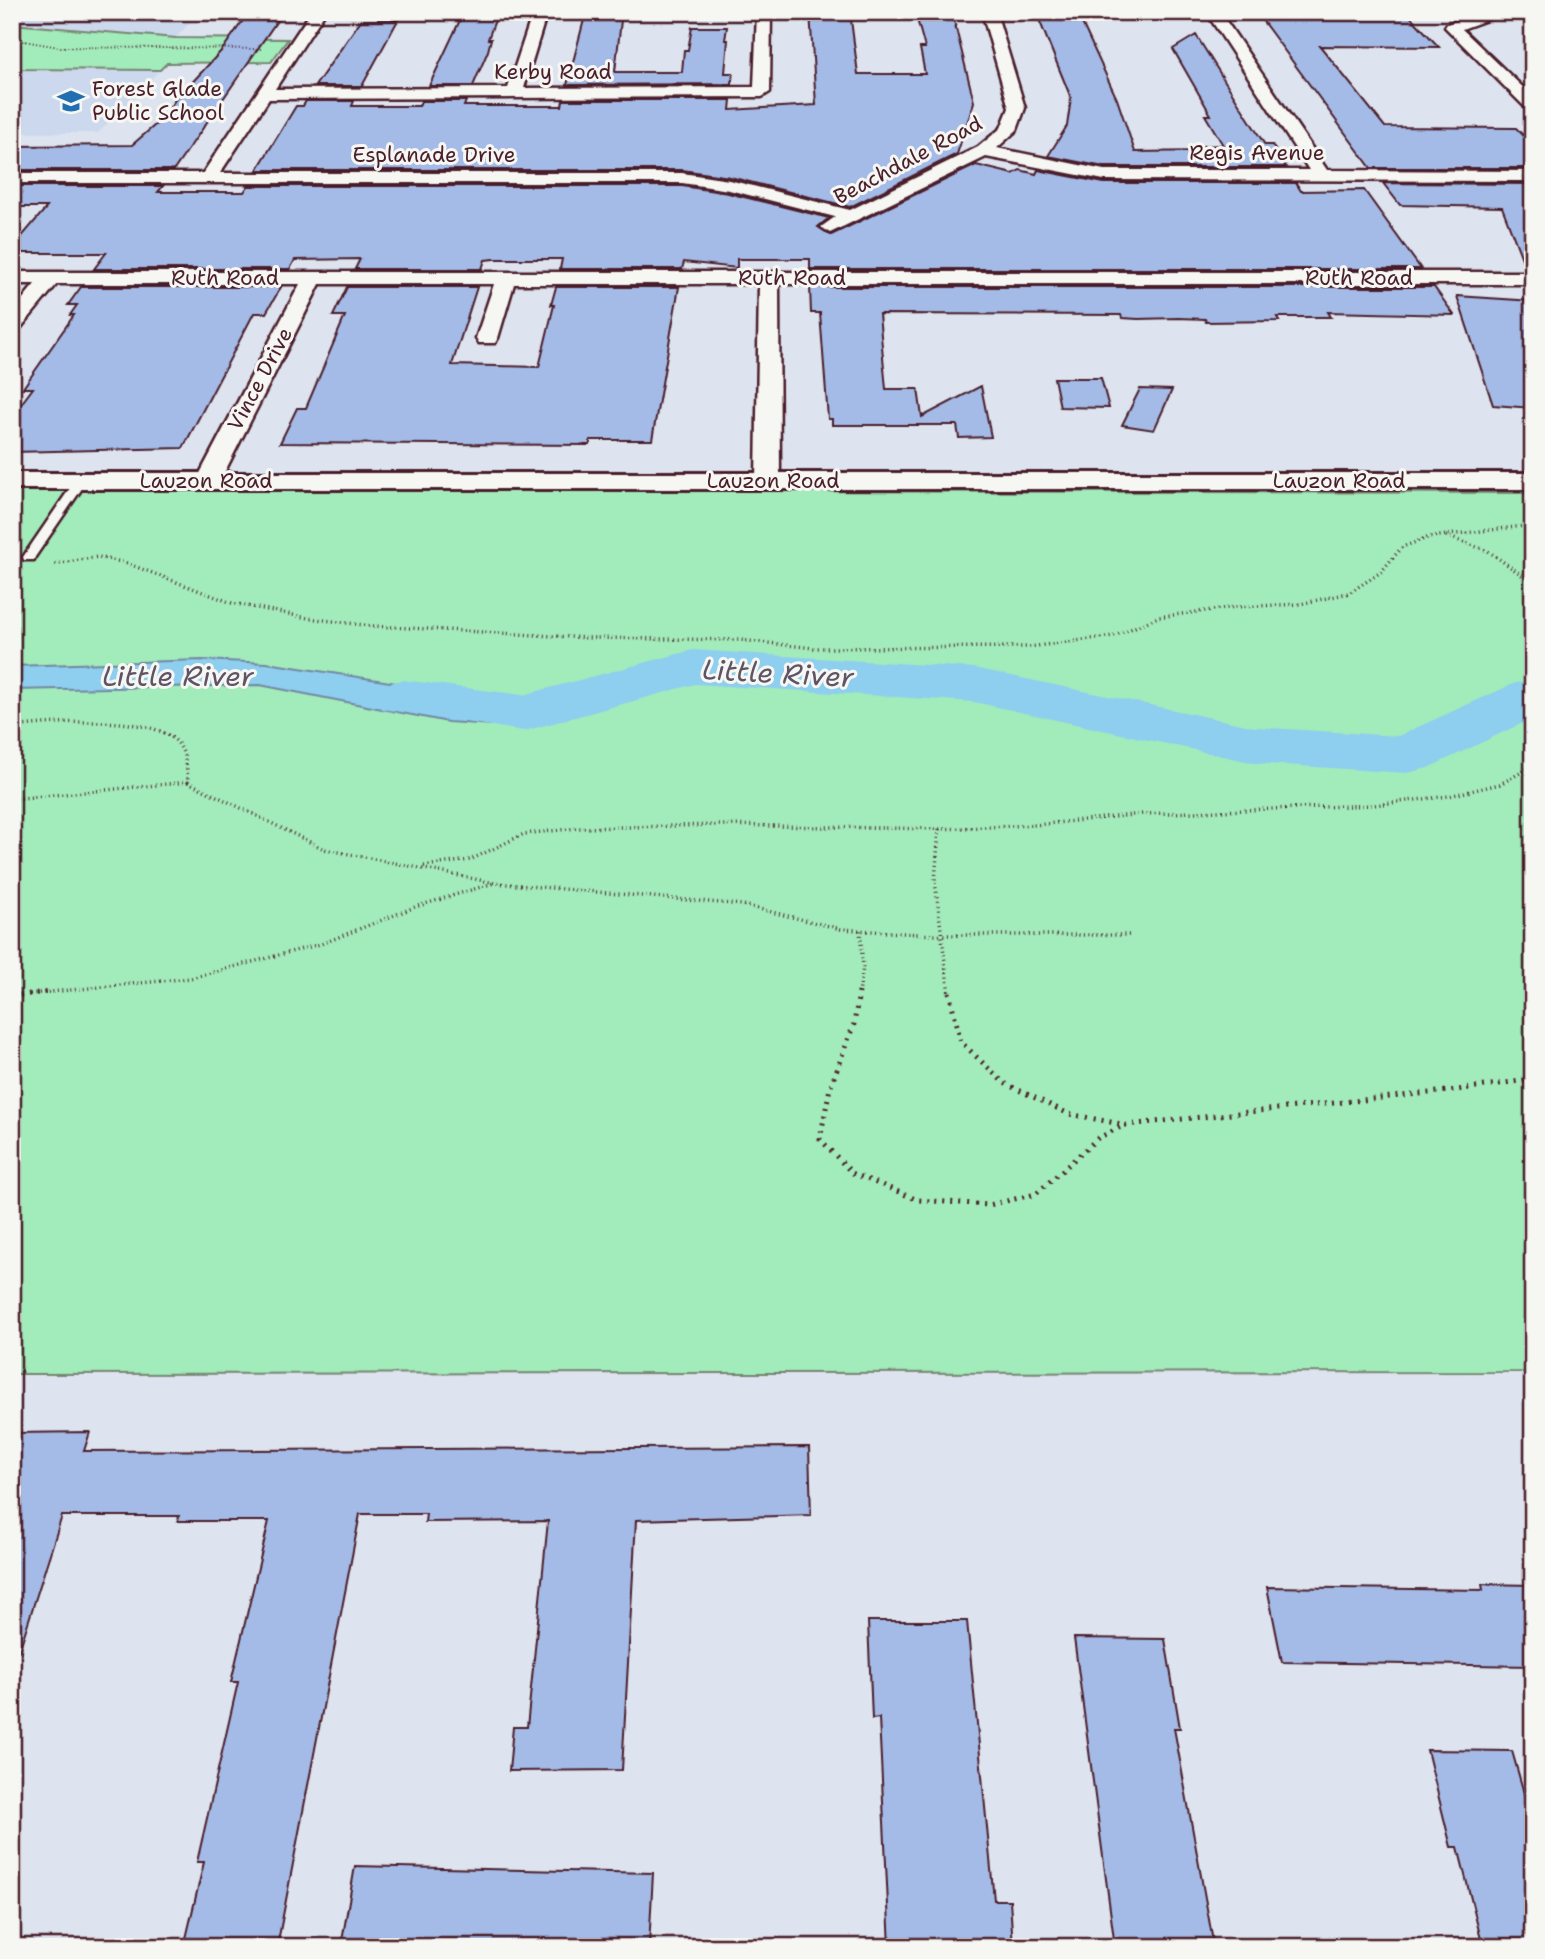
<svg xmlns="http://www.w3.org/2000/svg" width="1545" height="1959" font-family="'Shantell Sans',sans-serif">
<rect width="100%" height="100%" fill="#dde4ef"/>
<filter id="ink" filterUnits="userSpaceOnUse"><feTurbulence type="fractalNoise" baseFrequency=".0143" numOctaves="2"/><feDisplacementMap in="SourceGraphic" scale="14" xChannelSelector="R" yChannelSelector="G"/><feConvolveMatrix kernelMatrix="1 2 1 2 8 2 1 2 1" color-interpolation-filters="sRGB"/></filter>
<g filter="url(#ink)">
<path fill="#ccd8ed" d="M12,12H199L176,38L12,24Z
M12,69L160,70L98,133H12Z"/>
<path fill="#a2ebba" stroke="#768572" stroke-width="2" d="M12,24L176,38L288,39L271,62L167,63L160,70L12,69Z
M12,489L1533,493V1372L12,1374Z"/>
<path fill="#8eceef" stroke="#7388a1" stroke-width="2" d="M202,660L267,663L501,699L493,725L448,722L260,685L12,690V666Z"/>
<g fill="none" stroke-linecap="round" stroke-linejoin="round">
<path fill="#8eceef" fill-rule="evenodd" d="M693,650L974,668L1255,727L1398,736L1513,684L1533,679V718L1428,768L1407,773L1255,763L974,702L695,684L524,731L382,709L373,697L382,685L402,680L523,695Z"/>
</g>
<path fill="#a4bbe8" stroke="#4a1f2b" stroke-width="2" d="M249,12H283L174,170H12V146L132,145L162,119L183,88H187L222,50Z
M467,12H498L488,39H491L488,51L473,86H429L460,20H463Z
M586,12H622L615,72H682L684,50H688L692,27H727L725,40H728L725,73H733L732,84L567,85Z
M810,12H850L858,74H925L920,48H925L915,12H952L974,102L957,154L850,207L730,177L682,170H257L296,106H303L306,101H354L352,106H419L421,101H466L464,106H562L563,100H731L730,110L816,105Z
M1036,12H1077L1117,99L1135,152L1206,151L1203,146L1223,145L1205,115H1211L1173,49L1196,35L1265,145H1272L1286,167H1104L1048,156L1067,126L1071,98Z
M1256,12H1389L1409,15L1439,47L1320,46L1385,127L1516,128L1533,145V168H1371Z
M361,20H398L362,86H315Z
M976,165L1013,174L1020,170L1036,174L1038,170L1104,183H1296L1301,191L1364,190L1421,269H810V259H737V268L684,262L682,269H560L562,259H494L485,260L482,269H355L360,259L295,260L290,269H94L106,253H12V248L47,207H12V186H163L158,192H244L248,186H682L728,193L829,218L818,227L831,235Z
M1383,183L1533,184V269H1526L1502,207L1400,205Z
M81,287H281L266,313H254L183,448L12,452V416L33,388H23L74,315H70L77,305H68Z
M347,287H477L452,365L539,367L554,305H551L556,287H679L652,440H590V445L280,443L297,408H306L345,316H333Z
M810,287H1434L1454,315L1328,312L1331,317H1277L1279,321L1206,322L1205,319L1178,318L1138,319L1122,318L1121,315L879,314L886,389H918L922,417L981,386L991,437L959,438L957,425H832V419H828L820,313H811Z
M1457,296L1533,301V408L1493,405Z
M1054,378H1101L1109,408L1060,407Z
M1140,389L1172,390L1154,430L1122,425Z
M90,1432L84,1451L809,1447L811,1515L636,1520L622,1770L509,1771L513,1727H527L548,1521L425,1522L426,1514H360L277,1947H184L204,1862H197L238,1682H231L269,1521H178L179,1516H62L19,1651L12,1650V1433Z
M1482,1584L1533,1585V1666L1282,1662L1267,1587L1483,1590Z
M868,1621H967L994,1900H1010L1013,1947H890L879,1718L872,1719Z
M1074,1638L1165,1639L1180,1728H1174L1214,1947H1115Z
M1427,1750L1512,1751L1533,1825V1947H1483L1458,1847H1451Z
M355,1866L653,1873L649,1947H341Z"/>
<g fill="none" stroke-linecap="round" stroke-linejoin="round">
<defs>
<path id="lane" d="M81,477L87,481L35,557L34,560H24L23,557L77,478Z"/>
<path id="street" d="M311,12H325L275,89L508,88L533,12H547L524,88L754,87L757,12H771L770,92L762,97L269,99L220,173H682L729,180L850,210L978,147L1001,128L1009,108L982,12H996L1025,108L1017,130L997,148L1104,170H1309L1206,12H1220L1327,170L1533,171V181L1104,180L986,157L830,233L821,227L835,217L729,190L682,183H12V173H203Z
M1486,12H1509L1462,29L1533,97V111L1527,109L1445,27L1447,24Z
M12,272H1533V284H779L780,481L777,486L768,488L759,486L756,481L759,284H514L498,338L495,343H479L476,338L494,284H320L220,481L217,486L208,488L199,486L196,481L300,284H57L19,330L12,332V312L35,284H12Z"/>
<path id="secondary" d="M12,473H1533V489H12Z"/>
</defs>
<use href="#lane" stroke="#4a1f2b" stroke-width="5"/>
<use href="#street" stroke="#4a1f2b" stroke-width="5"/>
<use href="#secondary" stroke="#4a1f2b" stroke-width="6"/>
<path stroke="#4a1f2b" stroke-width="2" stroke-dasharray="1 2.5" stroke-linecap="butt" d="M12,39L59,47L263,49"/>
<path stroke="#4a1f2b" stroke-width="3.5" stroke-dasharray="1 3.5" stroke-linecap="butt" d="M1446,536L1488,551L1533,583
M55,564L98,557L126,563L232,603L308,618L372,626L591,638L740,640L814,648L1029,647L1114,636L1158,617L1236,607L1300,604L1349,593L1381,572L1402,547L1430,537L1533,525
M1533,629V640
M12,727C50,723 148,713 176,741C186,752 187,768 188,782L324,849L495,883L743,905L841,929L934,935H1131
M12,799L188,782
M939,829L935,881L949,994
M424,866L470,860L524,834L578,828L719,825L939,829L1035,825L1143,814L1374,805L1449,796L1500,784L1533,766
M30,994L191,978L321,944L415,907L494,883
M859,994L863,967L860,930"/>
<path stroke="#4a1f2b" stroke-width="5" stroke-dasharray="2 6" stroke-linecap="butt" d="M859,992L854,1024L830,1088L820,1139L852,1173L918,1200L989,1205L1036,1194L1098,1138L1125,1125
M949,992L961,1042L1004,1083L1069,1114L1126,1125L1457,1090L1533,1079
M12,996L48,992"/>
<use href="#lane" fill="#f6f6f2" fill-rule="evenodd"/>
<use href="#street" fill="#f6f6f2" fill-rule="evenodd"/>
<use href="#secondary" fill="#f6f6f2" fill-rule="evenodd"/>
</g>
</g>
<defs>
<symbol id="school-bare" viewBox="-9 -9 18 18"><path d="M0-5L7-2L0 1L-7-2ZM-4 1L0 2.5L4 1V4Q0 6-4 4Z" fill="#1f6fb2" stroke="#f6f6f2" stroke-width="2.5" paint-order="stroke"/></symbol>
</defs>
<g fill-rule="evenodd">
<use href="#school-bare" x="52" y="82" width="38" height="38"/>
</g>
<g text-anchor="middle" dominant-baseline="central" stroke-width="6" stroke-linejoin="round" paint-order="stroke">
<g font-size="21" fill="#4a1f2b" stroke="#f6f6f2">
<text x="553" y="72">Kerby Road</text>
<text x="1257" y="153">Regis Avenue</text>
<text x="434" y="155">Esplanade Drive</text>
<text transform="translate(908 160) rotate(-28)">Beachdale Road</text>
<text x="225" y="278">Ruth Road</text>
<text x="792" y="278">Ruth Road</text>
<text x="1359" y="278">Ruth Road</text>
<text transform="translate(260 379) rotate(-62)">Vince Drive</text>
<text x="206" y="481">Lauzon Road</text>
<text x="773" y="481">Lauzon Road</text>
<text x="1339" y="481">Lauzon Road</text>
</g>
<g font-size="21" fill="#4a1f2b" stroke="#f6f6f2" text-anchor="start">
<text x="92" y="89">Forest Glade<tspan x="92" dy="24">Public School</tspan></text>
</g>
<g font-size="28" font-style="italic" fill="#5e5466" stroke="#f6f6f2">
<text transform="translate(778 673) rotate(3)">Little River</text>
<text x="178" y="676">Little River</text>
</g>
</g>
<rect width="1545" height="1959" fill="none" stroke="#f6f6f2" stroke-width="42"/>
<rect x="21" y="21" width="1503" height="1917" fill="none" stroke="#4a1f2b" stroke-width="2.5" filter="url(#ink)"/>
</svg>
